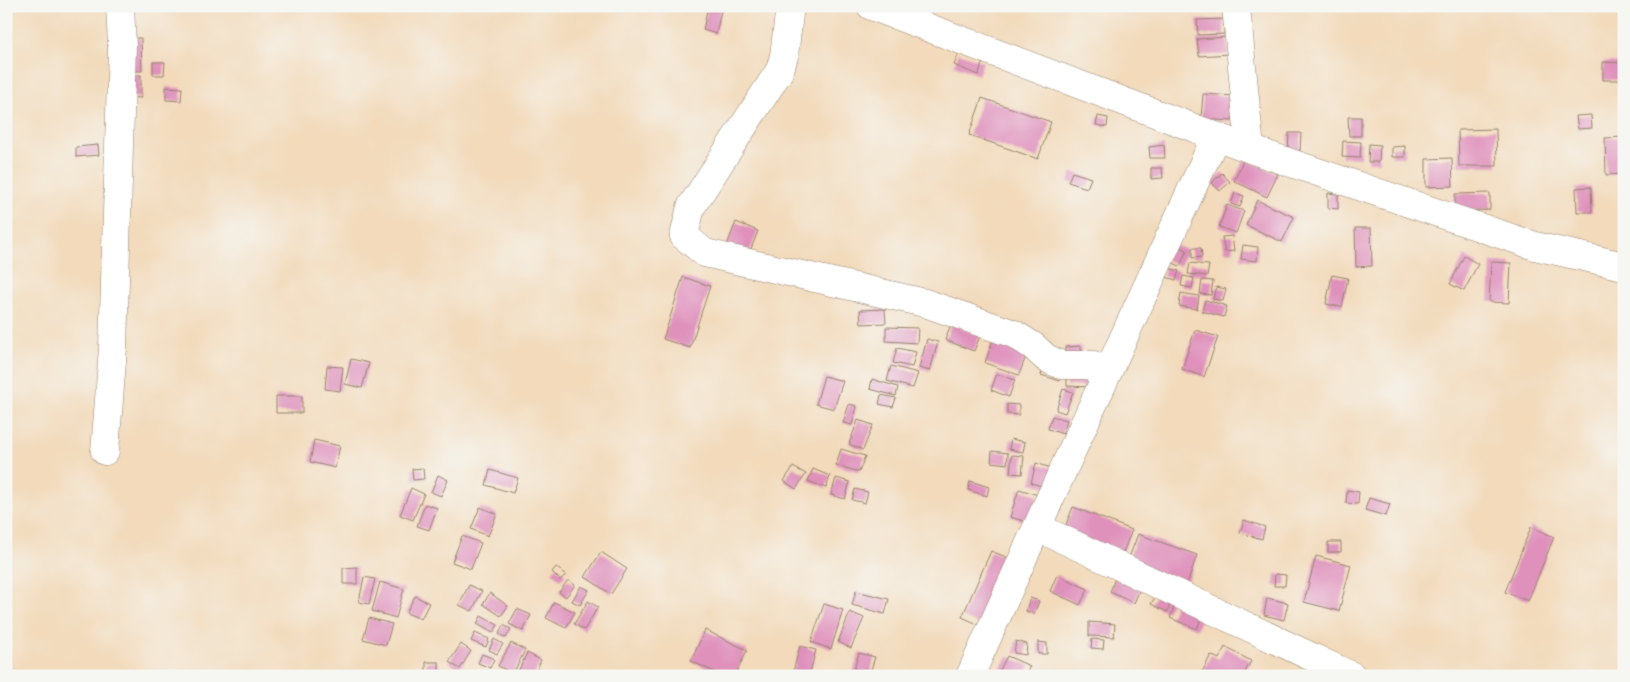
<svg xmlns="http://www.w3.org/2000/svg" width="1630" height="682" font-family="'Gentium Book Plus',serif">
<rect width="100%" height="100%" fill="#f6f6f2"/>
<filter id="ink" filterUnits="userSpaceOnUse"><feTurbulence type="fractalNoise" baseFrequency=".02" numOctaves="2"/><feDisplacementMap in="SourceGraphic" scale="10" xChannelSelector="R" yChannelSelector="G"/><feConvolveMatrix kernelMatrix="1 2 1 2 8 2 1 2 1" color-interpolation-filters="sRGB"/></filter>
<filter id="wash" filterUnits="userSpaceOnUse"><feTurbulence type="fractalNoise" baseFrequency=".0096" numOctaves="4" result="noise"/><feDisplacementMap in="SourceGraphic" scale="20" xChannelSelector="R" yChannelSelector="G"/><feGaussianBlur stdDeviation="1.12" result="paint"/><feColorMatrix in="noise" values="0 0 0 0 0 0 0 0 0 0 0 0 0 0 0 0 0 1.4 0 .05"/><feComposite in="paint" operator="in"/></filter>
<g filter="url(#wash)">
<rect width="100%" height="100%" fill="#f2dabb"/>
<g id="blocks">
<path fill="#df91bc" d="M708,6H722L716,34L703,30Z
M1224,19V34L1198,35L1197,20Z
M1227,37L1229,54L1199,56L1197,39Z
M124,38H141L142,71H125Z
M959,53L983,62L978,75L954,65Z
M153,62H165L164,75H153Z
M1603,62L1624,63V80H1603Z
M128,75H141V98L127,97Z
M166,87L182,88L181,101L166,100Z
M1203,94L1234,96L1232,121L1201,119Z
M982,98L1051,122L1038,159L969,135Z
M1591,115L1592,128L1578,129L1576,116Z
M1098,116L1108,118L1107,127L1096,125Z
M1348,117H1361V136H1349Z
M1496,129L1497,166H1459L1458,130Z
M1289,133H1301L1300,151L1288,150Z
M1624,137V174L1606,175L1605,138Z
M1343,141L1361,142L1360,158L1342,157Z
M1369,144L1380,145L1379,162H1368Z
M98,145L99,155L76,157V147Z
M1164,145L1165,158H1150L1149,147Z
M1405,146V157H1392V147Z
M1452,158L1453,186L1426,187V159Z
M1244,159L1278,174L1267,197L1234,181Z
M1151,168H1162L1163,178L1151,179Z
M1072,172L1091,178L1087,188L1068,182Z
M1222,173L1230,182L1220,191L1212,183Z
M1591,187L1592,212H1577L1576,188Z
M1235,193L1244,196L1240,207L1231,204Z
M1328,193L1338,194V209L1328,208Z
M1490,193V210L1455,211V194Z
M1257,200L1294,217L1282,242L1246,225Z
M1227,205L1244,211L1236,233L1219,227Z
M736,222L758,231L749,254L727,245Z
M1355,228H1371L1372,266L1356,267Z
M1232,236L1234,251L1225,252L1222,237Z
M1172,244L1187,250L1180,266L1166,260Z
M1243,245L1258,247L1257,261L1241,259Z
M1192,248H1201L1202,257L1192,258Z
M1464,256L1478,264L1464,291L1450,284Z
M1491,262L1511,263L1509,303L1489,302Z
M1190,263L1209,265L1207,276L1188,274Z
M1165,267L1179,271L1176,280L1163,276Z
M1332,275L1348,278L1342,307L1326,304Z
M1183,276L1194,278L1192,288L1181,286Z
M683,277L710,286L690,348L663,339Z
M1202,280L1213,281L1211,295L1200,294Z
M1216,287L1226,289L1223,301L1213,299Z
M1181,293L1199,296L1197,309L1179,306Z
M1205,300L1227,306L1224,317L1202,311Z
M885,309L886,323L861,324L860,310Z
M951,324L980,336L974,351L945,340Z
M886,327L918,328L917,343L886,341Z
M1195,330L1218,337L1204,377L1182,369Z
M994,336L1029,348L1019,375L985,363Z
M927,339L938,342L930,371L919,368Z
M1081,346L1082,362L1066,363L1065,347Z
M897,348L916,352L912,367L893,363Z
M351,359L369,363L362,388L345,384Z
M1045,364L1064,370L1060,381L1041,375Z
M327,366L343,367L340,391L325,389Z
M891,366L918,373L913,388L887,381Z
M1067,370L1090,371L1089,387L1067,386Z
M997,374L1015,380L1009,397L991,390Z
M824,376L843,381L834,409L816,404Z
M872,379L898,387L896,396L870,389Z
M1063,389L1073,392L1065,413L1056,410Z
M881,395L896,398L893,407L879,404Z
M276,396H302V413H276Z
M849,404L857,406L852,425L843,423Z
M1007,404L1019,405V415L1007,414Z
M1052,416L1067,420L1063,434L1048,429Z
M858,420L873,425L863,450L849,444Z
M1011,439L1025,442L1023,452L1009,449Z
M314,440L340,446L335,468L310,462Z
M841,449L865,456L859,472L836,465Z
M992,451L1008,453L1007,464L991,462Z
M1012,455L1024,456L1022,474L1010,473Z
M1036,463L1054,469L1049,488L1031,483Z
M793,467L806,474L796,489L784,481Z
M423,468L424,479L413,480L412,469Z
M813,469L830,476L826,488L808,481Z
M490,470L518,478L513,493L486,485Z
M438,475L448,480L441,496L431,492Z
M836,478L850,482L845,499L831,495Z
M970,481L989,487L987,496L968,490Z
M411,488L424,494L413,520L400,515Z
M855,489L868,492L865,503L852,500Z
M1019,489L1038,495L1030,523L1010,517Z
M1347,490L1359,492L1358,504L1346,503Z
M1369,498L1390,504L1386,516L1365,510Z
M425,504L437,508L429,530L417,526Z
M480,507L497,514L488,536L471,529Z
M1073,507L1132,530L1122,555L1063,532Z
M1244,520L1265,527L1262,539L1240,533Z
M1531,527L1554,537L1528,601L1505,592Z
M1138,534L1197,555L1187,584L1127,563Z
M462,536L481,543L471,569L452,562Z
M1328,542H1341V552H1328Z
M991,551L1016,561L986,628L962,617Z
M601,552L627,569L611,594L585,577Z
M1316,556L1351,565L1339,611L1304,602Z
M357,567V584H343V568Z
M556,567L566,575L560,580L552,572Z
M1275,574L1286,575L1285,586H1274Z
M1057,575L1088,589L1080,605L1050,591Z
M364,577L375,579L369,604L359,602Z
M1115,578L1140,589L1134,603L1110,592Z
M568,580L575,585L566,597L559,592Z
M380,582L404,589L396,618L372,611Z
M469,585L482,591L472,611L459,605Z
M581,586L589,590L580,605L572,601Z
M856,591L889,599L885,614L852,605Z
M490,593L508,606L501,616L483,604Z
M1157,594L1172,601L1167,612L1151,604Z
M415,596L429,603L421,619L406,613Z
M1030,598L1039,601L1034,614L1026,611Z
M1267,598L1288,603L1284,620L1264,615Z
M588,601L598,607L584,630L574,624Z
M554,602L575,612L566,628L546,618Z
M1176,602L1203,613L1197,629L1170,618Z
M824,604L843,610L831,649L811,642Z
M517,609L531,615L523,631L509,624Z
M850,612L864,618L851,648L838,642Z
M481,616L498,625L493,633L477,624Z
M369,618L392,624L386,645L363,639Z
M1089,622L1115,624L1114,637L1089,636Z
M503,625L511,629L506,638L499,634Z
M705,630L747,650L735,676H723L691,661Z
M475,633L489,639L486,647L471,641Z
M494,639L503,644L497,654L489,650Z
M1092,639L1104,640L1103,649L1091,648Z
M1016,641L1027,644L1026,655L1014,653Z
M1038,642L1047,643V654H1038Z
M511,643L525,650L513,674L498,666Z
M461,644L471,651L460,669L449,662Z
M800,646L816,650L809,676L793,672Z
M1225,647L1251,661L1243,676H1200L1211,655L1219,659Z
M527,653L541,660L534,676H516Z
M859,653L875,657L869,676H852Z
M482,654L494,659L490,668L478,663Z
M1007,656L1030,666L1025,676H997Z
M426,662H439V672L426,673Z
M923,669L941,676H920Z"/>
</g>
</g>
<g filter="url(#ink)">
<use href="#blocks" fill-opacity="0" stroke="#96826c" stroke-width="1"/>
<g fill="none" stroke-linecap="round" stroke-linejoin="round">
<defs>
<path id="minor" d="M790,6L784,56L780,70L691,207L684,236L705,253L925,303L1014,334L1033,346L1046,358L1061,365H1093L1104,380
M871,6L1250,149L1535,246L1624,266
M1236,6L1250,149
M105,451L113,348L122,46L120,6
M1037,527L1216,136
M970,676L1037,527L1352,676"/>
</defs>
<use href="#minor" stroke="#96826c" stroke-width="29"/>
<use href="#minor" stroke="#fff" stroke-width="28"/>
</g>
</g>
<rect width="1630" height="682" fill="none" stroke="#f6f6f2" stroke-width="25"/>
</svg>
